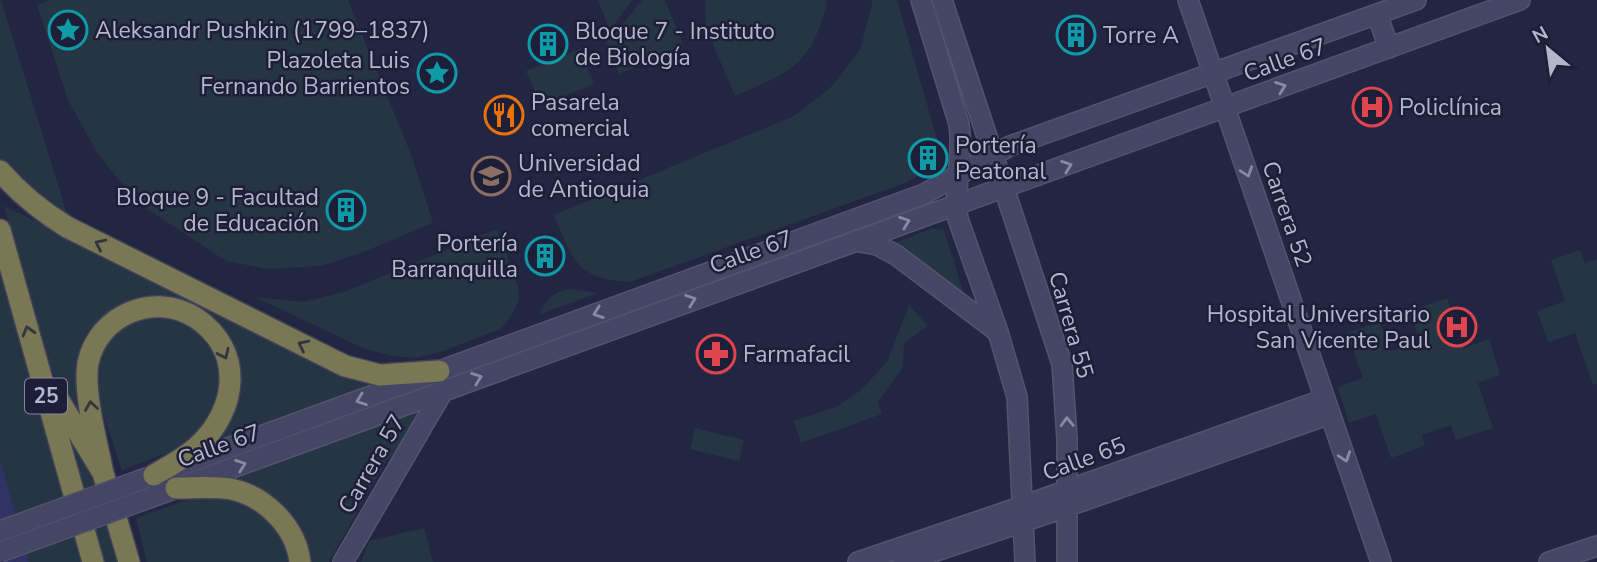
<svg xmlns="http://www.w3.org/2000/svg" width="1597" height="562" font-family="'Nunito Sans',sans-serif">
<rect width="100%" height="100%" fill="#232643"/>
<path fill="#253543" d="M0,0H1L67,214L12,175L0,162Z
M51,0H348L412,157L433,223L363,252L321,266L268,269L226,261L137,202L97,153L68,100L37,5Z
M598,0H632L610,31Z
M642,0H665L684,47L619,74L605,39L613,36Z
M705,0H827C826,9 823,18 820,26C804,72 774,78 735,96L706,28Z
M873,0H897L937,139C939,160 923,174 905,183L630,282C575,278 573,261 554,215L794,116L831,87L860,50Z
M580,49L594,84L541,106L526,71Z
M4,206L352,370L396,381L211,448C249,402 242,384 219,333L129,303C120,308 108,313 100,319C70,345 76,385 82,418L47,363Z
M933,228L944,230L965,298L892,244Z
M497,229L518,286L519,300L512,315L501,329L437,353L416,358L392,356L365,349L255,297L303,302L344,292Z
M1580,250L1585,263L1597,259V384L1593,385L1575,333L1548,342L1537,311L1565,301L1551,260Z
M0,267L65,491L81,562H29L0,458Z
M573,289L597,293L539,315C546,299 555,290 573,289Z
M1447,298L1464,348L1489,339L1500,375L1478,383L1493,428L1456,440L1451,425L1422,435L1425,446L1391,458L1376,414L1349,423L1338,387L1363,378L1347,333L1380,322L1391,351L1420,342L1410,311Z
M909,305L928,326L904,343L903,367L878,402L882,414L801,443L794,421L836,407L860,391L887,362Z
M148,315L169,317L189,325L203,336L216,351L224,380L207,426L186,446L122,470L100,405L95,372L108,332Z
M426,405L402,447L386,461L329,562H305L302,545L222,479Z
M68,425L93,468L118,562H103Z
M695,428L744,440L739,461L690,449Z
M224,494C249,503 279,519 290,545C292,550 291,557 291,562H147L136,518L201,495Z
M424,528L433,562H361L369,541Z"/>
<path fill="#313365" d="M0,458L29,562H0Z"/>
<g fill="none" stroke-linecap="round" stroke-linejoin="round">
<defs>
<path id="secondary" d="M921,0L959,124C964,155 953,187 958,219L998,332L1017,397L1025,562
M942,0L1062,364L1067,439V562
M1188,0L1381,562
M1377,14L1389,48
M855,241L877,245L896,255L998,332
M124,486L924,194L1010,146L1416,0
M130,505L1520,0
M343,562L443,391
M858,562L1023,506L1325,399
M903,562L1023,522L1330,414
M1549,562L1597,546"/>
<path id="highway" d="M0,171C20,194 41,211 67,227L345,366L380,375L439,371
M0,230L93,562
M52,389L103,473L129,562
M103,473C97,443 83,392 88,363C98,315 154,291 196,318C245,351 237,410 198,446C185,458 169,466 154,475
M176,488C194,488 213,486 231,489C265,496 296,527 300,562"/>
</defs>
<use href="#secondary" stroke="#53546c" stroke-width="22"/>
<use href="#highway" stroke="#404159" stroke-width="24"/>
<use href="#secondary" stroke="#454665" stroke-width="19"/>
<use href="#highway" stroke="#797754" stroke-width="21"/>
<defs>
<path id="secondary-bridge" d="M0,531L124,486
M0,552L130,505"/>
</defs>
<use href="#secondary-bridge" stroke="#53546c" stroke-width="22" stroke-linecap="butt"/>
<use href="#secondary-bridge" stroke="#454665" stroke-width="19"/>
</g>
<defs><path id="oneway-chevron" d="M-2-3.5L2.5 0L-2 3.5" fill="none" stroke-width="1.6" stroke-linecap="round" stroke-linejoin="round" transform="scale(1.75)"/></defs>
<g stroke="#8889a3">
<use href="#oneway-chevron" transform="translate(1281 87) rotate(-20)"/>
<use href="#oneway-chevron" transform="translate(1067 166) rotate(-20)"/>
<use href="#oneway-chevron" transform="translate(1247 172) rotate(71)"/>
<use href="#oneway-chevron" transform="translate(905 222) rotate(-20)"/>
<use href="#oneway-chevron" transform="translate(691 300) rotate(-20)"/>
<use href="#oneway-chevron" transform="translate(598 313) rotate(160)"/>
<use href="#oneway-chevron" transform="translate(477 378) rotate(-20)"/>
<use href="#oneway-chevron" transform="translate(361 400) rotate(160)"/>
<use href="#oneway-chevron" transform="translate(1067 422) rotate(-92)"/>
<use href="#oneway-chevron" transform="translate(1345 457) rotate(71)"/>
<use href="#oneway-chevron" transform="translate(241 465) rotate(-20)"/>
</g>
<g stroke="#34343e">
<use href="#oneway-chevron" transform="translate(100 244) rotate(-154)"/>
<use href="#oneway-chevron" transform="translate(28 331) rotate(-106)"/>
<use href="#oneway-chevron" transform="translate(303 345) rotate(-154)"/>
<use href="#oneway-chevron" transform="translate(224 354) rotate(65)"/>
<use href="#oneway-chevron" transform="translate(91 406) rotate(-99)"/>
</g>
<defs>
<symbol id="sight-ring" viewBox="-11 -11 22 22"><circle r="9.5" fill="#1d1e37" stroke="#0f9aa8" stroke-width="1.5"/><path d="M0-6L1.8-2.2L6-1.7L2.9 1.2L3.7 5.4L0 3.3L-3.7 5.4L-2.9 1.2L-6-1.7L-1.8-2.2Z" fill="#0f9aa8"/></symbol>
<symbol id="building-ring" viewBox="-11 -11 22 22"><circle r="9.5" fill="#1d1e37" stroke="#0f9aa8" stroke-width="1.5"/><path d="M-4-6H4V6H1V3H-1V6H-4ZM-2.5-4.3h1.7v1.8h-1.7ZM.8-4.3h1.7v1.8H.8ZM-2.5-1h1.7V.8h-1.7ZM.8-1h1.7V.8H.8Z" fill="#0f9aa8"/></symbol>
<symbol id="hospital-ring" viewBox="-11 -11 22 22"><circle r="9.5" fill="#1d1e37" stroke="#e0444e" stroke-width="1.5"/><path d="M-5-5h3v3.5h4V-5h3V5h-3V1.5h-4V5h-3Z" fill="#e0444e"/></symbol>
<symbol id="restaurant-ring" viewBox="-11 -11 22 22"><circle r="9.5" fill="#1d1e37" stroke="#e8710a" stroke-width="1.5"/><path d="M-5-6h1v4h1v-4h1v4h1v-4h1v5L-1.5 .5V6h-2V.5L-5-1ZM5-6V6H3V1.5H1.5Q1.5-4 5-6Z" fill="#e8710a"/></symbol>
<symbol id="university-ring" viewBox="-11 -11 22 22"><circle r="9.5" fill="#1d1e37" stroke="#8d6e63" stroke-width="1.5"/><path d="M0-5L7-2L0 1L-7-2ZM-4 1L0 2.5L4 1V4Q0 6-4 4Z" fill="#8d6e63"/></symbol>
<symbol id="pharmacy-ring" viewBox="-11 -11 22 22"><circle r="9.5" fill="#1d1e37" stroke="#e0444e" stroke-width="1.5"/><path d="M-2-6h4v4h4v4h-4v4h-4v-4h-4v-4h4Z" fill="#e0444e"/></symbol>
</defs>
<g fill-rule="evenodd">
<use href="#sight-ring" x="46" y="8" width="44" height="44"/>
<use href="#building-ring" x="1054" y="13" width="44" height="44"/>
<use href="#building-ring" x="526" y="22" width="44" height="44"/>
<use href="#sight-ring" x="415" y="51" width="44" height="44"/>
<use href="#hospital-ring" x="1350" y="85" width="44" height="44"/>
<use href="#restaurant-ring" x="482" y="93" width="44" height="44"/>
<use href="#building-ring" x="906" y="136" width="44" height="44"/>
<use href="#university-ring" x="469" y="154" width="44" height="44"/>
<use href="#building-ring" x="324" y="188" width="44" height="44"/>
<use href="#building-ring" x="523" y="234" width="44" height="44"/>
<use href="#hospital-ring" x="1435" y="305" width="44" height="44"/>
<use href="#pharmacy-ring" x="694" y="332" width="44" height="44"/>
</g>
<g text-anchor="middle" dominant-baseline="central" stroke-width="5" stroke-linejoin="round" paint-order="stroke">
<rect fill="#1d1e37" stroke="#87889f" stroke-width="2" x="25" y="378.5" width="42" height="35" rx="5"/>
<g font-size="21" font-weight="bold" fill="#b5b5cc">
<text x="46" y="396">25</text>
</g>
<g font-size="23" fill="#b5b5cc" stroke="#1d1e37" text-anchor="start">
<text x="95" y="30">Aleksandr Pushkin (1799–1837)</text>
<text x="575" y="31">Bloque 7 - Instituto<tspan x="575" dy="26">de Biología</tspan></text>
<text x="1103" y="35">Torre A</text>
<text x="410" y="60" text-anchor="end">Plazoleta Luis<tspan x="410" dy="26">Fernando Barrientos</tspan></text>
<text x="531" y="102">Pasarela<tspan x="531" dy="26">comercial</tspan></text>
<text x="1399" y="107">Policlínica</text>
<text x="955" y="145">Portería<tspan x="955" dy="26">Peatonal</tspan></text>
<text x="518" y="163">Universidad<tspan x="518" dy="26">de Antioquia</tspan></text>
<text x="319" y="197" text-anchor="end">Bloque 9 - Facultad<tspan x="319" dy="26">de Educación</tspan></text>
<text x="518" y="243" text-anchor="end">Portería<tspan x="518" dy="26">Barranquilla</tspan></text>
<text x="1430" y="314" text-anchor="end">Hospital Universitario<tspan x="1430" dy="26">San Vicente Paul</tspan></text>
<text x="743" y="354">Farmafacil</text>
</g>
<g font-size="23" fill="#b5b5cc" stroke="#1d1e37">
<text transform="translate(1285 60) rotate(-20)">Calle 67</text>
<text transform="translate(1287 214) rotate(71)">Carrera 52</text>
<text transform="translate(751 252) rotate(-20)">Calle 67</text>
<text transform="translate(1071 325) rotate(74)">Carrera 55</text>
<text transform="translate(219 446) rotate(-20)">Calle 67</text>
<text transform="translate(1084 459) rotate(-20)">Calle 65</text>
<text transform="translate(372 464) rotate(-60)">Carrera 57</text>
</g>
</g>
<g transform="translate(1548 49) rotate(331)" stroke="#1d1e37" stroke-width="5" paint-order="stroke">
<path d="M0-5L12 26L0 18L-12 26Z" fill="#b5b5cc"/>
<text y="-10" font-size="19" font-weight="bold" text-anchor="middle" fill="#b5b5cc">N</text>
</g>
</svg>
